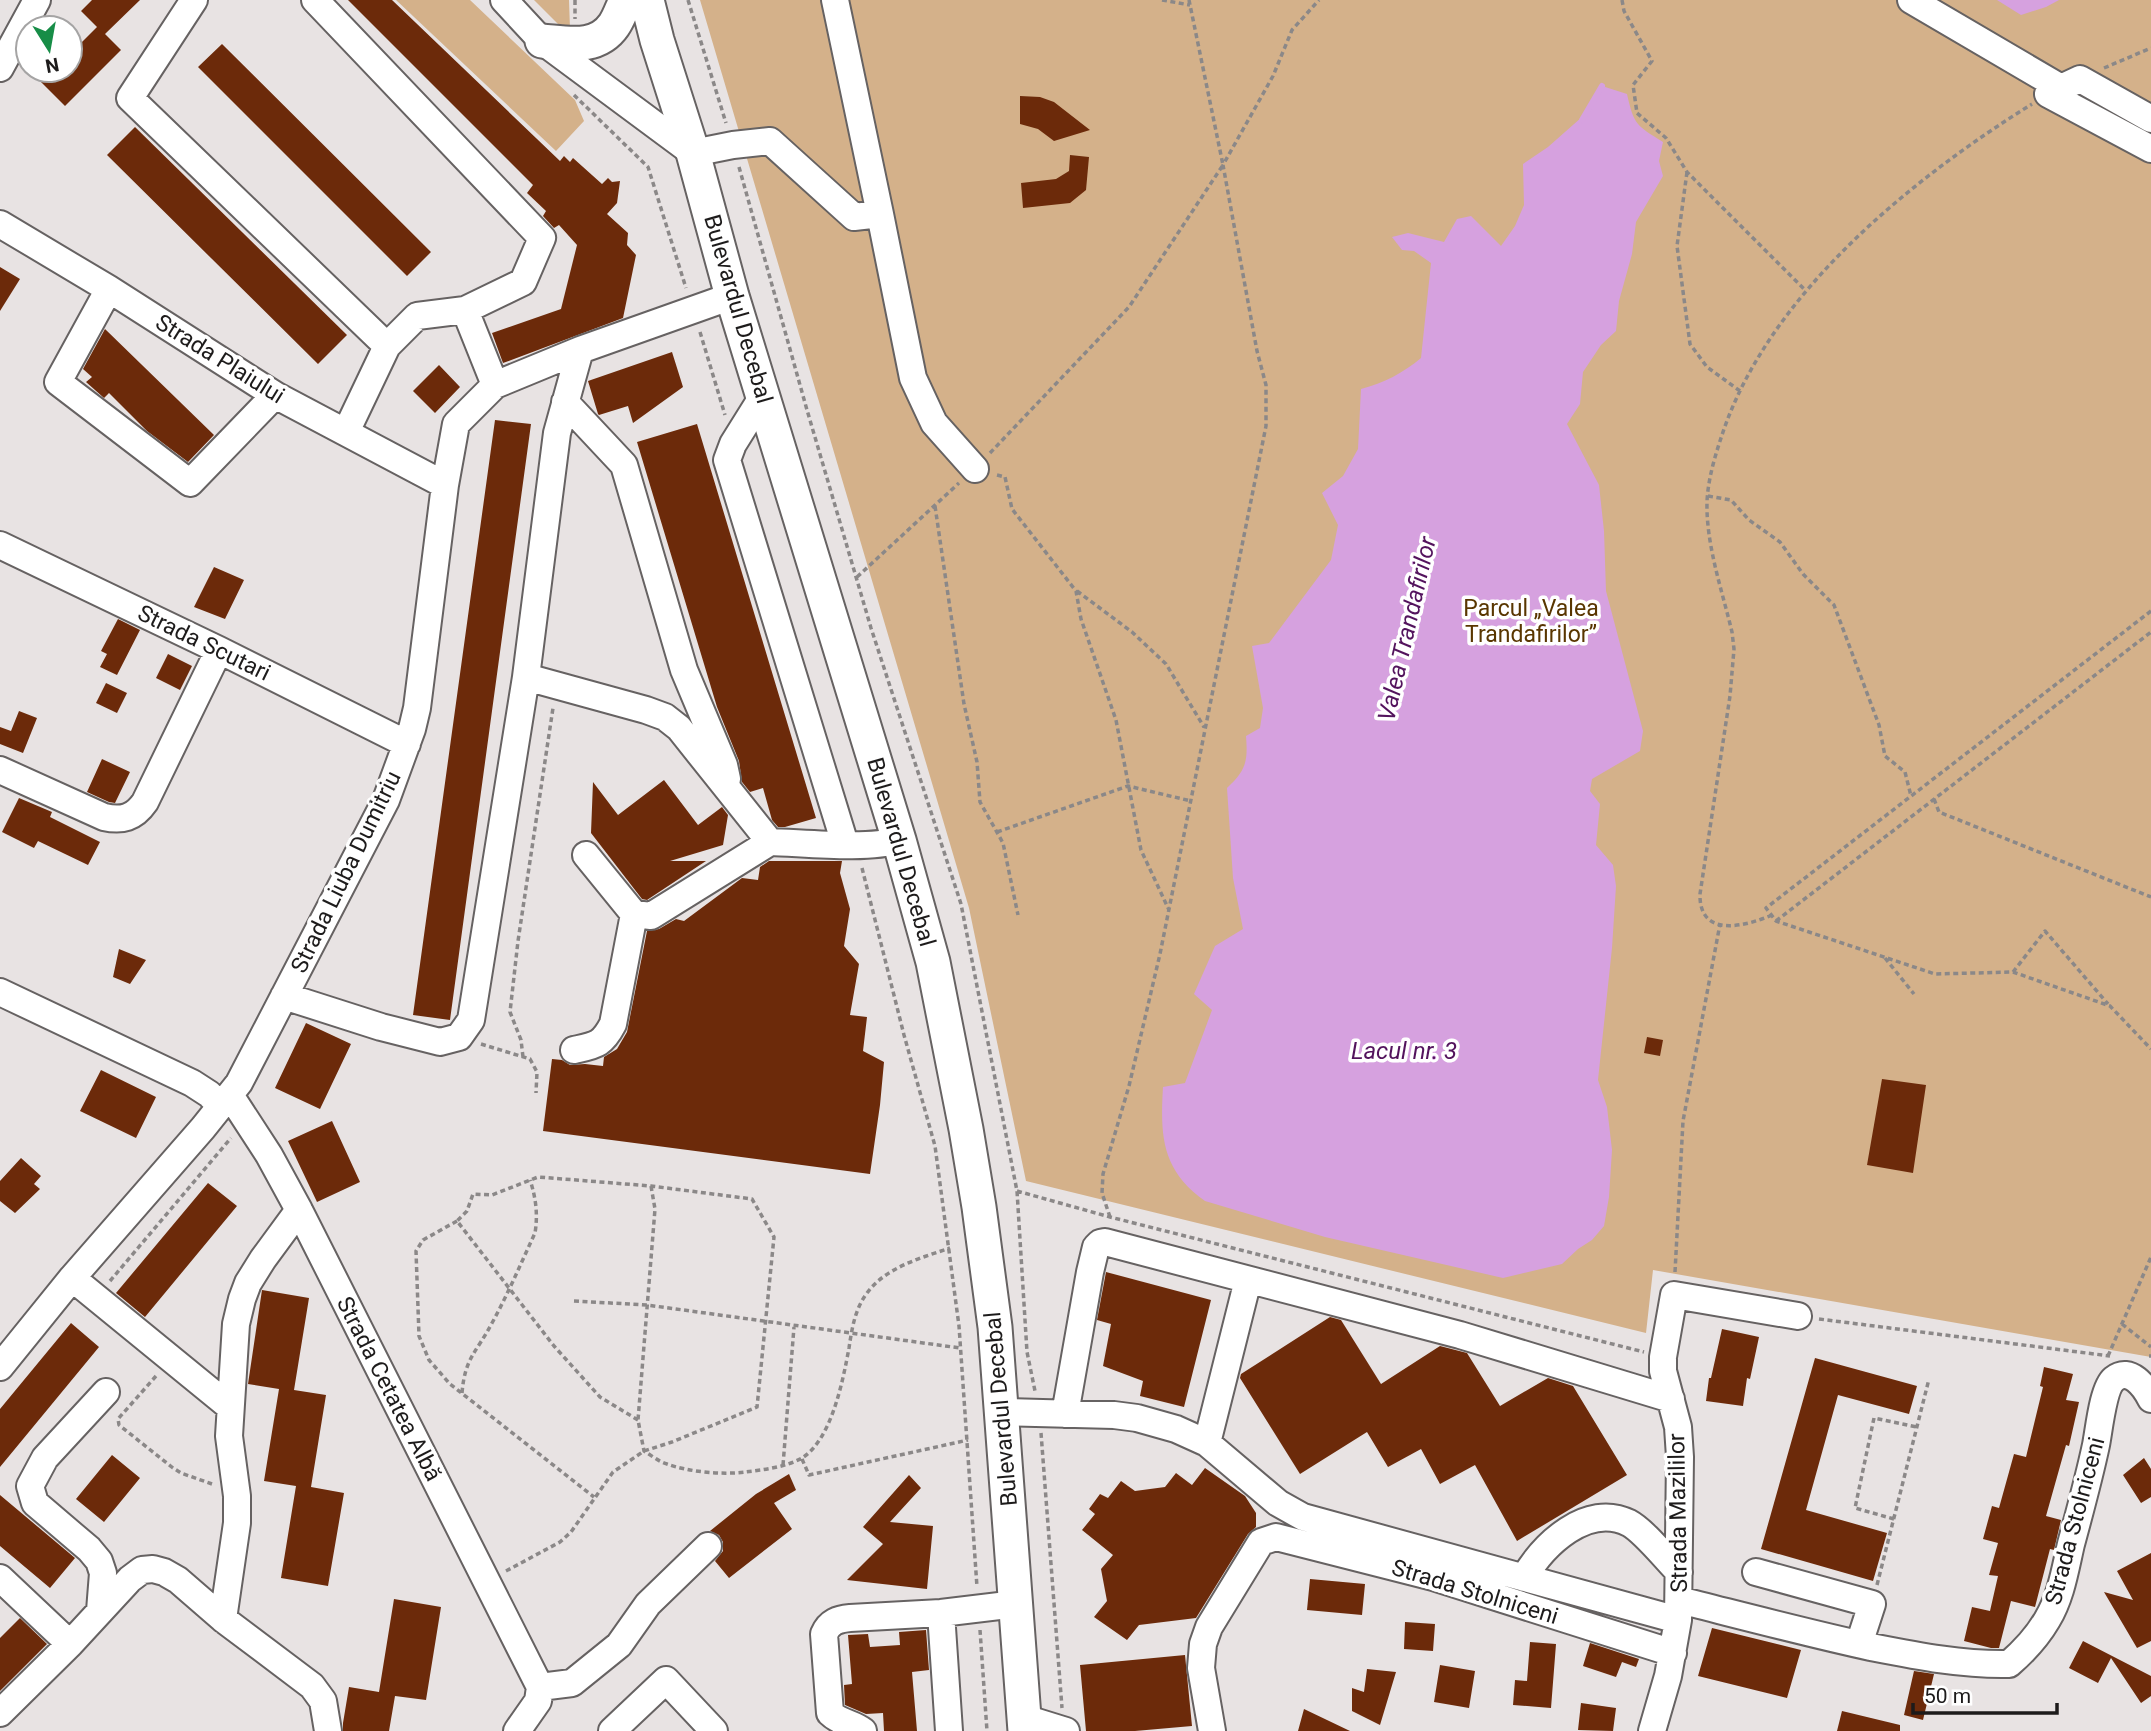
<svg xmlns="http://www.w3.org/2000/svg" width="2151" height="1731" font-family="Roboto,sans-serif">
<rect width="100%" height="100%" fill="#e8e3e3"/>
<path fill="#d4b18a" d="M396,0H470L575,100L584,121L556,151Z
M534,0H569L570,29L559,25Z
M700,0H2151V1357L1653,1270L1646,1333L1026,1181L969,908Z"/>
<path fill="#d6a1df" d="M1997,0H2059L2046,7L2021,15Z
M1602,86L1627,94C1634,125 1636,125 1663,142L1659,161L1663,176L1636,222L1632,254L1619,301L1616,331L1601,345L1583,372L1580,404L1567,424L1599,485L1604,531L1606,591L1643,731L1640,751L1592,779L1590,791L1600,804L1596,845L1613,865L1616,886L1612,948L1598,1080L1607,1107L1612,1150L1609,1197L1604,1226L1592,1240L1578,1249L1562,1264L1503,1278L1325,1237L1205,1201C1162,1170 1160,1137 1163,1087L1185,1083L1212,1010L1194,994L1215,946L1243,929L1233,878L1227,788C1246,770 1248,762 1246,736L1260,728L1263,708L1252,646L1269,643L1331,560L1338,525L1322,493L1343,476L1358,449L1361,389C1384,383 1403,373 1421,358L1431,263L1414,251L1402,250L1392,237L1408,233L1444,242L1457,219L1471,216L1501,246L1515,226L1524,205L1523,164L1548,147L1582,117Z"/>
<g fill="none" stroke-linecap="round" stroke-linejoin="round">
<path stroke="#d6a1df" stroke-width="6" d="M1582,120L1602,86"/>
</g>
<path fill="#6c2a0a" d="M92,0H140L105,34L121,50L65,106L41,82L54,70H70V54L97,27L81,11Z
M348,0H392L560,161L564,156L570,162L573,158L602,184L608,178L612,182L620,181L617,203L607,214L628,233L627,245L636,255L623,318L503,363L492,333L561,309L577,245L559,225L554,228L543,216L546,211L527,193L533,185Z
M222,44L431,252L407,276L198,67Z
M1020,96L1040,97L1054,102L1090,130L1054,141L1038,129L1020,124Z
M135,127L347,335L318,364L107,155Z
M1070,155L1089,157L1086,190L1070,203L1023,208L1021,183L1056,179L1069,171Z
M0,267L20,279L0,311Z
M105,329L214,435L188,462L147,431L109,393L104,398L86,382L92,377L83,369Z
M672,352L683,387L633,423L628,406L599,415L598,414L588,381Z
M439,365L460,387L435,413L413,391Z
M495,420L531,424L450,1020L413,1015Z
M697,424L816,818L785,827H778L772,820L763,788L750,792L742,782L739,761L717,707L637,442Z
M214,567L244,580L225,619L194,607Z
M118,619L140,630L117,675L100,667L107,654L101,651Z
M168,654L192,666L180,690L156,678Z
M106,683L127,693L117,713L96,703Z
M19,711L37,718L23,753L0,744V727L11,731Z
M102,759L130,772L115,803L109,802L87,792Z
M664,780L698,825L722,807L728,815L723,845L670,861H706L647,900L642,899L591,833L593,782L618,815Z
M19,798L52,812L50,817L100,842L88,865L38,841L34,848L2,832Z
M769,861H842L840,873L850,909L844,946L859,964L850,1015L867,1017L863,1051L884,1062L880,1105L870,1174L543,1131L552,1059L562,1060L570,1065L585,1064L603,1066L604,1057L617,1049L627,1032L647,931L659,929L676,919L684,921L742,878L758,880L760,867Z
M119,949L146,960L130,984L113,977Z
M306,1023L351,1044L320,1109L275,1088Z
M1647,1037L1663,1040L1660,1056L1644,1053Z
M101,1070L156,1097L136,1138L80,1111Z
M1882,1079L1926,1085L1913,1173L1867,1165Z
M332,1121L360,1182L317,1202L288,1141Z
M21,1158L41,1176L34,1184L40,1189L15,1213L0,1201V1181Z
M208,1183L237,1206L145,1317L116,1293Z
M1106,1272L1211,1300L1184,1407L1140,1396L1143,1381L1103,1366L1111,1324L1097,1320Z
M262,1290L309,1298L294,1390L326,1395L311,1487L344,1493L328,1586L281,1578L296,1486L264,1481L279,1389L248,1384Z
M1330,1317L1341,1320L1381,1384L1440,1346L1467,1353L1500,1406L1548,1378L1573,1386L1627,1475L1517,1541L1475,1465L1440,1484L1421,1449L1388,1467L1367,1432L1300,1474L1240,1378L1241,1374Z
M71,1323L99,1347L0,1467V1409Z
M1722,1329L1759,1337L1750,1379L1747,1378L1743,1406L1706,1401L1709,1378H1711Z
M1815,1358L1917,1386L1909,1414L1838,1395L1806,1510L1887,1533L1873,1581L1761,1549Z
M2044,1367L2073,1374L2066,1400L2079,1402L2069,1446L2066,1445L2046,1516L2061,1520L2054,1550L2050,1549L2035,1607L2011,1601L1999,1648H1991L1964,1641L1972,1607L1990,1611L1998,1576L1989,1575L1998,1543L1983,1539L1992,1506L1999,1508L2014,1454L2026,1457L2043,1387L2040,1386Z
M112,1455L140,1478L104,1522L76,1499Z
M2144,1458L2151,1469V1497L2141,1503L2123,1475Z
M1205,1468L1245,1496L1256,1513V1527L1248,1534L1196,1618L1139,1625L1127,1640L1094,1617L1107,1601L1101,1569L1113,1555L1082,1530L1095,1514L1089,1509L1100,1494L1108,1498L1121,1481L1135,1491L1165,1487L1176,1473L1192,1485Z
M789,1474L796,1490L774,1503L792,1529L729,1578L715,1561L723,1551V1542L719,1535L710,1531L756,1494Z
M909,1475L921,1488L890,1522L933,1526L927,1589L847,1580L883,1544L863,1527Z
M0,1495L75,1558L50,1588L0,1546Z
M2151,1553V1641L2137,1648L2104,1592L2133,1600L2117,1571Z
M1310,1579L1365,1584L1362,1615L1307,1610Z
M394,1599L441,1607L426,1700L395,1696L389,1731H343V1723L349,1687L379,1692Z
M20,1618L47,1644L0,1691V1638Z
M1405,1622L1435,1624L1433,1651L1404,1649Z
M1712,1628L1801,1650L1787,1698L1698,1676Z
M926,1630L929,1670L912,1672L917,1731H884L883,1713L866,1714L845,1705L844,1685L852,1684L848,1635L868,1634L870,1647L900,1645L899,1632Z
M2083,1641L2151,1676V1696L2141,1703L2111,1658L2098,1683L2069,1668Z
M1530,1642L1556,1644L1551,1708L1513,1705L1515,1680L1527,1681Z
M1590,1643L1639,1659L1636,1667L1622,1662L1616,1677L1583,1666Z
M1185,1655L1192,1726L1135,1731H1086L1080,1665Z
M1440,1665L1475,1671L1469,1708L1434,1702Z
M1367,1669L1396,1672L1380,1725L1352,1711V1688L1364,1692Z
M1914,1671L1934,1674L1923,1720L1904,1715Z
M1581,1703L1616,1708L1613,1731L1578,1730Z
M1304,1709L1350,1731H1298Z
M1842,1711L1900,1725V1731H1837Z"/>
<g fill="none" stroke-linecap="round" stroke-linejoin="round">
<defs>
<path id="minor" d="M194,0L130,98L387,346L417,316L465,310L495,385
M315,0L542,238L523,282L465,310
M504,0L542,41L693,153L733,145L770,141L854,217L880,214
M835,0L880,214L913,378L934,423L975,469
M1911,0L2061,88
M0,68L37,0
M2048,94L2151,149
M2048,94L2080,79L2151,119
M0,224L109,289L275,395L445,485
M109,289L58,382L190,483L275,395
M763,396L733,444L727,460L845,844
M565,402L624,465L684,670L724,765L727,779
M346,432L387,346
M0,545L219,650L407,744
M526,677L646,710L665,717L679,728L770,842C805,843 868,850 899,840
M0,770L104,817C122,821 134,818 145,802L219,650
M586,855L634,914L651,916L770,842
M0,992L192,1083L209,1094L221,1106
M284,996L381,1027L440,1042L459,1037L471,1020L526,677L557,433L580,350
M574,1050C596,1045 602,1045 613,1024L634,914
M230,1095L269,1155L299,1210L540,1687
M72,1278L230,1407
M0,1367L72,1278L203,1128L239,1083L386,800L412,729L417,708L445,485L456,424L495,385L580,350L732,296
M1002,1412L1114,1415L1137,1418L1176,1429L1207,1443L1278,1503L1303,1517L1678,1620
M1065,1414L1090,1272L1096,1247L1100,1243L1105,1242L1460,1335L1671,1399
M1207,1443L1248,1280
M1756,1572L1872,1604L1859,1644
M0,1578L70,1644
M1524,1578C1543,1545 1587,1502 1629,1523C1644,1531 1666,1559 1679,1572
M1679,1600C1743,1616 1807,1633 1871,1647C1917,1656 1962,1665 2009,1664C2023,1652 2037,1637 2047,1620C2061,1597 2065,1570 2071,1544C2080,1511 2089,1478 2096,1445C2099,1430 2103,1388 2114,1379C2130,1366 2145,1387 2151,1399
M100,1611L103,1573L99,1561L89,1549L35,1503L30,1486L45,1458L106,1392
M941,1613L949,1731
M223,1619L237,1523V1496L229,1436L236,1324L242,1299L248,1283L263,1259L299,1210
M540,1687L572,1683L619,1645L648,1604L708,1546
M0,1713L70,1644L130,1579L142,1570L153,1569L164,1572L178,1580L223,1619L312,1686L323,1701L328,1731
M1024,1718L1066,1731
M517,1731L538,1701L540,1687
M612,1731L666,1680L714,1731
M863,1731C853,1723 840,1723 830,1713L824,1634C829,1622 838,1619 850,1618L941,1613L1016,1604
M1212,1731L1201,1668L1203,1644L1209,1627L1261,1542L1276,1537L1433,1577L1673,1653
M1652,1731L1668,1676L1678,1620L1680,1457L1678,1427L1663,1371V1357L1674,1295L1798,1316"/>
<path id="major" d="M647,0L657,40L693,153L732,296L899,840L933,962L966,1129L979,1207L995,1327L1025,1731
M542,41C568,43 597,50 614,25C619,18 622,8 626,0"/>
</defs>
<use href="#minor" stroke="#666262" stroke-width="30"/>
<use href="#major" stroke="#666262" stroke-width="37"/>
<path stroke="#8b8888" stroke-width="3.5" stroke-dasharray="5 3.5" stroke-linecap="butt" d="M575,0V19
M688,0L726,123
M1162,0L1190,5
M1622,0L1624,11L1652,61L1633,85L1637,113L1666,138L1687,172L1806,291
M2104,68L2151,48
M574,95L648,167L686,288
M739,167L807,410L871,628L961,904L1017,1191L1027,1352L1035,1391
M1687,172L1677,246L1690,344L1707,367L1740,391
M700,332L725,415
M990,453L1129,307L1223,165L1189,0
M997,475L1005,477L1012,509L1076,591L1081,619L1116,720L1141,850L1169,910
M1708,496L1731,500L1749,520L1780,542L1803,574L1834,605L1879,725L1885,756L1905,772L1911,796
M935,506L964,704L977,762L980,802L1003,843L1018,915
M857,577L959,483
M1077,591L1132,632L1166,664L1204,727
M2151,611L1766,908L1776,921L1935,974L2013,972L2110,1006L2151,1049
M1934,799L1939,812L2151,897
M997,832L1128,786L1191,801
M862,868L904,1035L935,1146L959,1326L977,1587
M1772,915C1744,927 1699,938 1700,894L1730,696L1734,649L1732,632C1722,590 1706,545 1707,502C1708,479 1715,456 1722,435C1768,295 1910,180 2032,104
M1776,921L2151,632
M1885,958L1914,994
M2013,972L2045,931L2108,1004
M481,1044L530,1059L537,1072L536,1093
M523,1057L521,1040L510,1012L518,941L553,708
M651,1186L655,1209L638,1420L644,1451C651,1455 659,1462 667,1464C689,1472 722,1475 745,1472C763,1470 786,1467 802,1458C832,1439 843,1380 849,1348C852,1328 855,1309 867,1293C886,1267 921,1258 950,1248
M1017,1191L1110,1217L1644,1352
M1110,1217L1102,1193L1103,1174L1129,1086L1160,954L1266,426V385L1257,351L1223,165L1273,76L1292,30L1319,0
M457,1221L423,1240L416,1251L419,1336L429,1360L450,1384L594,1497
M1675,1272L1683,1121L1720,924
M110,1281L231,1138
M574,1301L647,1305L960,1348
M1819,1319L2110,1356
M2122,1324L2151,1347
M2108,1356L2151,1257
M2149,1356H2151
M156,1376L118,1419L119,1425L173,1468L181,1473L212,1484
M462,1393C465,1357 477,1352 492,1323C508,1294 521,1263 535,1233C538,1215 536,1198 530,1180
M1041,1433L1062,1708
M802,1459L809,1475L968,1440
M783,1465L794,1327
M1894,1519L1855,1508L1874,1418L1917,1427
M506,1571L560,1542L571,1532L613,1472L644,1451L672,1442L757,1407L774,1237L752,1199L651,1186L538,1177L492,1195L473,1194L467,1211L457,1221L554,1346L600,1397L638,1420
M1877,1585L1929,1379
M980,1630L987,1731"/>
<use href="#minor" stroke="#fff" stroke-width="26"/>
<use href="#major" stroke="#fff" stroke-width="33"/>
</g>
<g text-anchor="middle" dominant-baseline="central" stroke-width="7" stroke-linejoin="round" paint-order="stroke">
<g font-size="23" fill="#1d1b1b" stroke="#fff">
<text transform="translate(738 309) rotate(74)">Bulevardul Decebal</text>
<text transform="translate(220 359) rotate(32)">Strada Plaiului</text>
<text transform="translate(204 643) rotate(26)">Strada Scutari</text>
<text transform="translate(901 852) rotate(74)">Bulevardul Decebal</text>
<text transform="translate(346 872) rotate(-64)">Strada Liuba Dumitriu</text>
<text transform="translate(389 1389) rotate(63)">Strada Cetatea Albă</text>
<text transform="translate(1001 1409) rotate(-95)">Bulevardul Decebal</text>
<text transform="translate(1678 1513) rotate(-91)">Strada Mazililor</text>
<text transform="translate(2075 1521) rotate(-75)">Strada Stolniceni</text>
<text transform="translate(1475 1592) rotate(17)">Strada Stolniceni</text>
</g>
<g font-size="23" fill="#593600" stroke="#fff">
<text x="1531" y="608">Parcul „Valea<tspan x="1531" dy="26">Trandafirilor”</tspan></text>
</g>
<g font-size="24" font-style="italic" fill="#53135d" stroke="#fff">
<text transform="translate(1407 629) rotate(-77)">Valea Trandafirilor</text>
<text x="1404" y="1051">Lacul nr. 3</text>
</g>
</g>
<g transform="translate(49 49) rotate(169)"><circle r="33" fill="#ffffff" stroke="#a5a4a4" stroke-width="2"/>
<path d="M0-5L12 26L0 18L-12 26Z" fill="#178d47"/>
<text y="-10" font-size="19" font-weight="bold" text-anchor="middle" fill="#1d1b1b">N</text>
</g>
<path d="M1913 1703v10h144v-10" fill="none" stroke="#1d1b1b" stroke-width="3.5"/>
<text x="1924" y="1703" font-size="21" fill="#1d1b1b" stroke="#ffffff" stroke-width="5" paint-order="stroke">50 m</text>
</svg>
